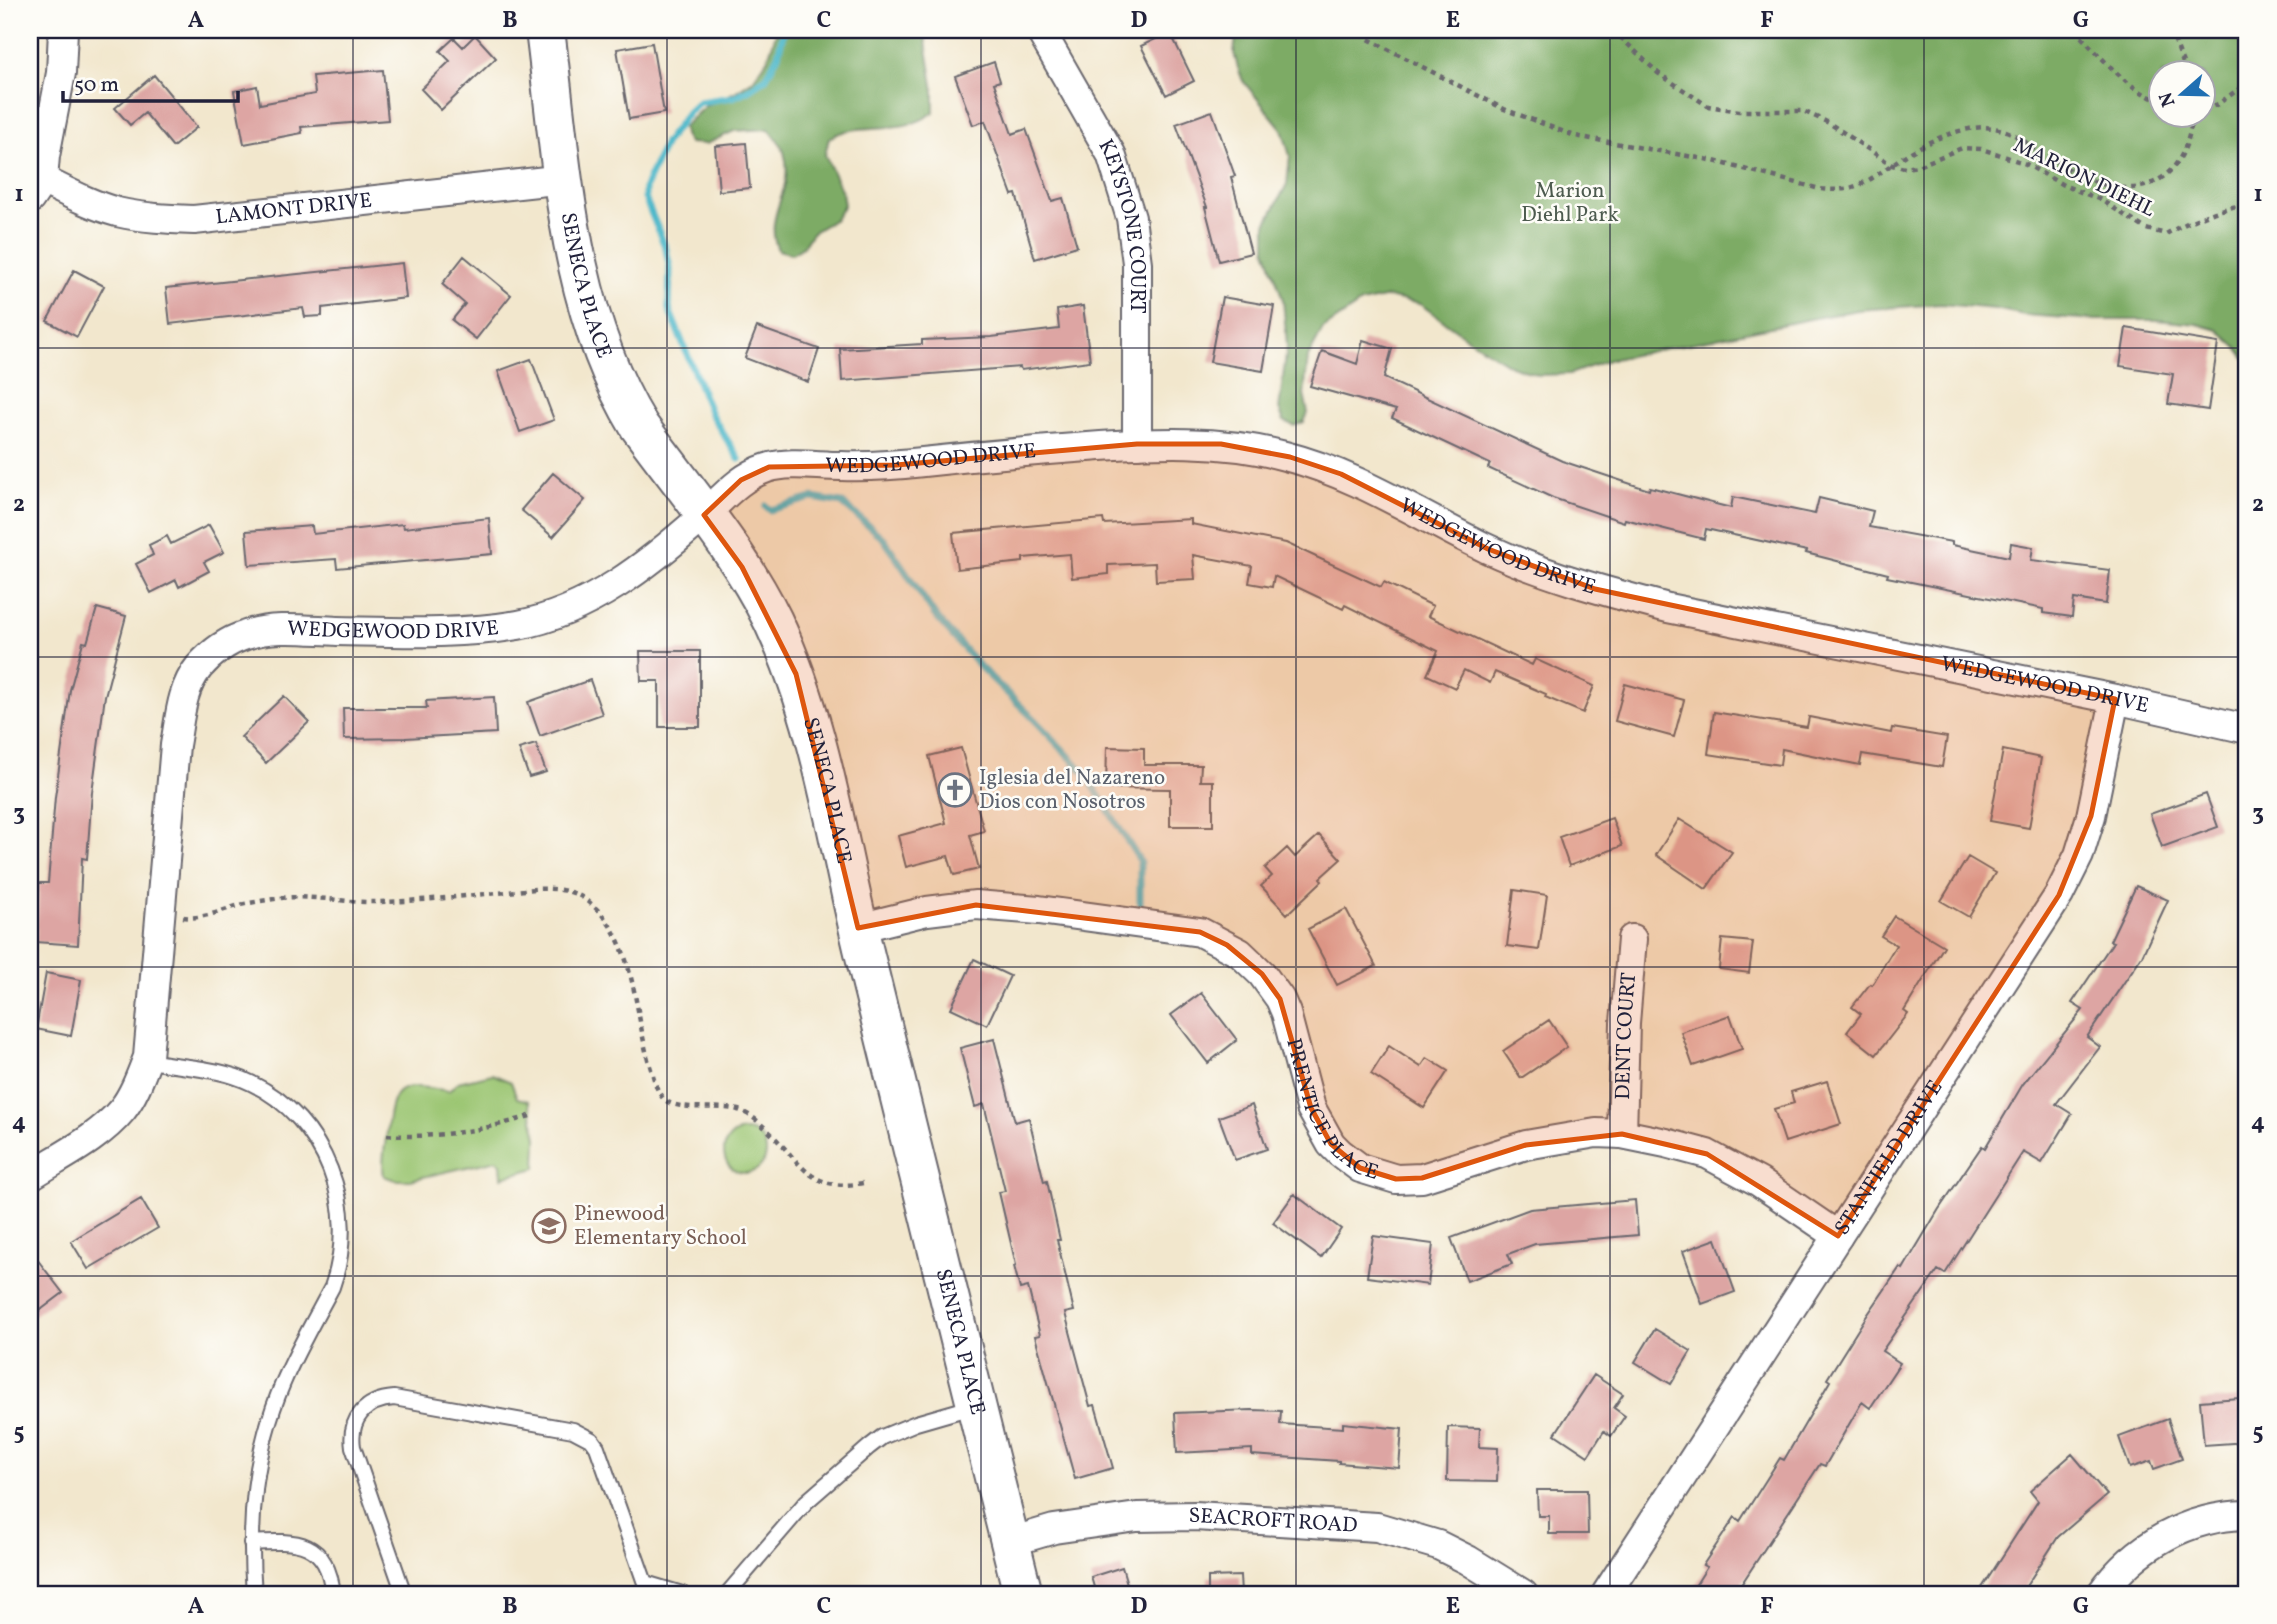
<svg xmlns="http://www.w3.org/2000/svg" width="2277" height="1624" font-family="Vollkorn,serif">
<rect width="100%" height="100%" fill="#fdfcf7"/>
<filter id="ink" filterUnits="userSpaceOnUse"><feTurbulence type="fractalNoise" baseFrequency=".0143" numOctaves="2"/><feDisplacementMap in="SourceGraphic" scale="14" xChannelSelector="R" yChannelSelector="G"/><feConvolveMatrix kernelMatrix="1 2 1 2 8 2 1 2 1" color-interpolation-filters="sRGB"/></filter>
<filter id="wash" filterUnits="userSpaceOnUse"><feTurbulence type="fractalNoise" baseFrequency=".00686" numOctaves="4" result="noise"/><feDisplacementMap in="SourceGraphic" scale="28" xChannelSelector="R" yChannelSelector="G"/><feGaussianBlur stdDeviation="1.57" result="paint"/><feColorMatrix in="noise" values="0 0 0 0 0 0 0 0 0 0 0 0 0 0 0 0 0 1.4 0 .05"/><feComposite in="paint" operator="in"/></filter>
<g filter="url(#wash)">
<rect width="100%" height="100%" fill="#f2e7cd"/>
<path fill="#9cc673" stroke="#5f7457" stroke-width="2" d="M492,1074L511,1082L517,1098L529,1101L537,1138L536,1168L502,1177L501,1164L497,1160L410,1180H395L384,1176C381,1163 385,1146 387,1132C392,1080 402,1084 449,1091L458,1082Z
M724 1152a21 21 0 1 1 42 0a21 21 0 1 1-42 0Z"/>
<path fill="#7dab65" stroke="#506650" stroke-width="2" fill-rule="evenodd" d="M777,30H924L934,91V112C901,138 860,119 829,138L825,155L842,192L844,205L835,219L812,233L803,247L792,254L778,250C762,213 796,192 784,152C782,144 774,136 769,129L734,131L706,144L689,143L684,135L683,127L705,106L735,92L753,80L768,58Z
M1237,30H2247V361L2236,346L2218,330L2197,324L2156,320H2096L2024,315L1995,309L1941,304L1858,310L1820,317L1609,360L1570,374L1539,375L1511,366L1467,338L1420,304L1388,297L1361,303L1323,329L1308,357L1304,395L1308,413L1304,422L1294,426L1284,421L1279,409L1287,346L1283,300L1266,249V224L1287,184L1290,156L1282,129L1243,81L1238,68L1234,53ZM2162,74H2204V116H2162Z"/>
<g fill="none" stroke-linecap="round" stroke-linejoin="round">
<path stroke="#4cb7c9" stroke-width="7" d="M739,459L711,414L669,309L670,268L666,249L645,198V187L665,143L688,112L699,102L733,97L748,90L766,78L778,55L784,30
M766,506L770,510L812,498L842,503L884,539L936,617L981,668L1030,715L1085,773L1140,861V904"/>
</g>
<g id="blocks">
<path fill="#dda5a3" d="M1170,32L1194,81L1166,95L1141,46Z
M475,35L496,58L441,110L421,89L450,61L440,51L454,38L463,47Z
M652,43L664,113L629,119L617,49Z
M994,62L1000,81L994,83L1012,134L1026,129L1052,201L1063,198L1077,246L1035,259L1016,194L1012,195L985,121L973,125L955,76Z
M383,70L388,120L301,127L302,133L244,144L234,91L257,86L260,104L315,94L313,76Z
M154,75L197,127L173,147L145,113L130,125L115,108Z
M1212,111L1235,176L1231,177L1251,253L1219,261L1205,207H1207L1176,124Z
M746,143L750,188L719,191L715,146Z
M464,256L511,295L476,339L452,320L465,304L442,284Z
M402,263L406,298L322,308V316L305,317L303,308L170,324L166,288Z
M74,270L104,286L77,337L47,321Z
M1222,297L1274,306L1263,371L1210,362Z
M1083,306L1090,361L1021,370L1020,367L842,381L840,349L922,344V340L991,337L1059,329L1057,310Z
M757,327L819,349L808,382L745,358Z
M2126,328L2218,343L2208,410L2168,404L2173,374L2120,366Z
M1363,340L1392,349L1384,378L1562,461L1649,490L1650,487L1731,508L1733,497L1815,514L1819,498L1873,511L1869,527L1952,542V545L2009,557L2011,543L2033,547L2031,560L2110,570L2106,604L2074,599L2072,617L2043,613V609L1887,577L1888,574L1806,553L1807,551L1706,529L1704,539L1625,519L1624,522L1553,498L1488,468L1490,464L1392,418L1396,410L1310,386L1322,351L1357,364Z
M531,359L554,420L520,432L498,371Z
M553,473L585,500L553,537L521,510Z
M489,518L492,554L337,568L336,559L249,565L246,531L312,526L313,534L403,524L404,528Z
M1103,519L1104,524L1191,519V524L1286,543L1381,587L1384,582L1433,606L1428,616L1532,665L1535,659L1594,686L1583,713L1545,697L1546,694L1495,672L1490,683L1464,670L1455,688L1427,675L1438,651L1345,605L1343,609L1274,576L1272,587L1249,583L1252,566L1193,555L1195,579L1156,581L1155,563L1108,565V574L1072,578L1070,554L1023,558V562L957,569L953,533Z
M209,525L224,552L204,562L209,571L179,587L176,580L151,593L136,564L153,555L149,545L167,536L171,544Z
M97,608L126,616L105,696L92,792L87,859L82,858L78,945L36,942L39,883H48L55,797L70,690L83,642L87,643Z
M640,651H700V727H659V681H641Z
M590,680L602,714L540,736L528,702Z
M1625,684L1684,700L1674,737L1615,721Z
M284,696L309,722L266,763L241,737Z
M494,697L496,733L405,738L344,739L343,708H427L426,701Z
M1714,712L1807,727L1809,717L1891,733L1892,728L1947,737L1942,767L1862,754L1860,765L1782,749L1780,765L1708,754Z
M536,744L546,772L529,777L519,749Z
M1107,747L1144,748V765H1201L1200,781H1213V826H1170V789L1106,788Z
M961,748L984,831L970,835L979,869L954,875L948,856L906,867L898,836L946,823L929,756Z
M2003,750L2041,758L2029,828L1990,821Z
M2206,794L2218,827L2162,847L2150,814Z
M1612,818L1622,846L1569,866L1559,837Z
M1679,819L1732,852L1706,889L1656,855Z
M1319,835L1341,859L1320,878L1322,881L1287,914L1261,886L1272,876L1265,868L1287,848L1295,857Z
M1968,857L1995,873L1969,917L1941,901Z
M2136,886L2168,900L2142,956L2087,1037L2100,1047L2056,1104L2072,1114L2042,1163L2023,1152L1945,1274L1938,1270L1882,1351L1900,1363L1870,1408L1862,1402L1825,1466L1820,1464L1735,1594H1690L1707,1567L1703,1565L1735,1517L1740,1521L1780,1458L1784,1460L1830,1381L1827,1379L1864,1320L1900,1267L1903,1269L1939,1209L1982,1146L1985,1148L2023,1084L2083,1010L2072,1003L2113,942L2110,941Z
M1514,890L1547,895L1539,950L1507,946Z
M1346,909L1376,966L1337,985L1308,929Z
M1894,916L1944,946L1904,1011L1908,1014L1876,1055L1847,1032L1861,1014L1852,1007L1870,984L1872,985L1896,945L1881,936Z
M1722,939L1753,942L1749,973L1719,969Z
M974,959L1010,976L987,1025L951,1008Z
M46,973L81,980L71,1036L36,1029Z
M1201,993L1237,1040L1208,1063L1171,1015Z
M1730,1015L1742,1049L1693,1066L1681,1032Z
M1549,1020L1567,1047L1521,1078L1503,1051Z
M994,1039L1015,1122L1029,1118L1044,1182L1047,1181L1060,1240H1057L1074,1311L1065,1313L1090,1406L1095,1405L1113,1468L1075,1479L1035,1336L1040,1335L1028,1287L1020,1289L1014,1266L1016,1265L999,1192L1005,1191L984,1104L975,1107L960,1048Z
M1389,1046L1421,1067L1427,1058L1448,1071L1424,1108L1371,1074Z
M1827,1081L1841,1124L1785,1142L1774,1109L1794,1103L1791,1092Z
M1252,1105L1267,1149L1235,1160L1219,1117Z
M1294,1194L1341,1229L1321,1258L1273,1223Z
M141,1199L158,1228L88,1269L71,1241Z
M1635,1200L1638,1235L1535,1244L1508,1254L1512,1264L1467,1281L1451,1238L1530,1209Z
M1373,1236L1433,1244L1428,1285L1367,1277Z
M1716,1239L1735,1292L1702,1304L1683,1251Z
M30,1250L63,1293L30,1318Z
M1655,1329L1691,1351L1671,1384L1635,1362Z
M1594,1375L1623,1394L1614,1408L1625,1416L1611,1436L1604,1431L1588,1456L1555,1434Z
M2239,1398V1406H2247V1442L2204,1445L2200,1401Z
M1252,1410L1281,1411L1280,1424L1343,1428V1423L1402,1429L1399,1468L1339,1463V1461L1252,1455V1449L1177,1453L1175,1413Z
M2168,1419L2182,1459L2154,1469L2151,1461L2130,1468L2119,1437Z
M1448,1427L1480,1428L1479,1447L1498,1448L1497,1482L1447,1481Z
M2072,1454L2107,1495L2058,1537L2021,1594H1978L2038,1501L2030,1491Z
M1537,1490H1587L1588,1534H1549V1516H1538Z
M1122,1567L1130,1594H1096L1091,1577Z
M1240,1576L1241,1594H1208V1577Z"/>
</g>
</g>
<g filter="url(#ink)">
<use href="#blocks" fill-opacity="0" stroke="#6b676e" stroke-width="2"/>
<g fill="none" stroke-linecap="round" stroke-linejoin="round">
<defs>
<path id="lane" d="M146,1060C180,1068 219,1067 251,1083C326,1119 360,1209 332,1287C315,1319 297,1350 283,1383C254,1451 248,1521 254,1594
M251,1543C298,1540 327,1540 333,1594
M404,1594L353,1447C349,1419 365,1400 394,1398L573,1430L592,1440L597,1447L645,1583L682,1594
M727,1594L806,1502L869,1447L882,1437L916,1423L975,1406"/>
<g id="street">
<path id="s1" d="M1040,30L1111,154L1131,218L1137,263V444"/>
<path id="s2" d="M30,174C58,187 87,204 117,212C143,218 168,219 194,220L564,179"/>
<path d="M30,199L43,180L45,156L61,73L63,30"/>
<path id="s3" d="M858,928L927,911L976,905L1039,910L1200,932L1240,953L1262,974L1280,999L1286,1013L1311,1108L1331,1144L1340,1153L1360,1168L1396,1179L1422,1178L1526,1145L1596,1133L1622,1134L1666,1143L1707,1154L1759,1182L1838,1236"/>
<path id="s4" d="M1622,1134L1625,1023L1632,939"/>
<path id="s5" d="M30,1176C61,1156 98,1139 122,1110C134,1095 141,1075 148,1057L175,745C180,718 181,689 199,667C212,652 227,641 246,635C273,625 308,630 337,631C398,632 458,635 518,625C589,612 649,564 701,518C722,499 739,477 767,468C790,461 816,466 841,466C868,467 896,465 923,462C978,456 1033,451 1088,447C1154,442 1221,439 1285,456C1357,474 1421,517 1488,549C1546,576 1607,592 1668,608L2115,699L2247,729"/>
<path id="s6" d="M1010,1542L1054,1529L1137,1517L1195,1516L1377,1527L1438,1545L1468,1560L1523,1594"/>
<path id="s7" d="M1606,1594L2059,895L2079,855L2091,816L2115,699"/>
<path d="M2101,1594C2135,1546 2188,1516 2247,1515"/>
</g>
<g id="secondary">
<path id="s8" d="M545,30C562,163 567,308 639,426C685,489 739,551 773,621C822,725 837,841 864,952C917,1166 969,1380 1023,1594"/>
</g>
</defs>
<use href="#lane" stroke="#6b676e" stroke-width="18"/>
<use href="#street" stroke="#6b676e" stroke-width="32"/>
<use href="#secondary" stroke="#6b676e" stroke-width="42"/>
<path stroke="#6b676e" stroke-width="4.5" stroke-dasharray="5 5" stroke-linecap="butt" d="M1351,30L1504,109L1575,136L1710,160L1820,189C1861,194 1874,175 1906,155C1925,143 1947,133 1969,129C1981,126 1994,127 2006,131C2017,135 2028,144 2038,151C2072,172 2121,204 2160,179C2182,165 2189,141 2193,116
M1613,30L1658,73L1708,106L1739,111H1803L1829,123L1892,165L1905,168L1918,166L1962,148L1981,149L1998,154L2026,164L2063,185L2101,200L2146,229L2166,234C2191,220 2218,209 2247,204
M2074,30C2101,55 2125,89 2162,102
M2171,30L2187,74
M2204,110L2218,104L2247,83
M183,917C202,920 222,910 240,905C253,902 267,900 281,898C311,895 341,902 371,902C416,902 462,896 508,892C533,889 563,884 585,899C635,935 634,1009 649,1063C653,1074 655,1088 662,1097C673,1113 719,1104 738,1110C748,1113 757,1120 764,1127C800,1159 807,1193 863,1183
M387,1135C434,1139 487,1130 533,1115"/>
<use href="#lane" stroke="#fff" stroke-width="14"/>
<use href="#street" stroke="#fff" stroke-width="28"/>
<use href="#secondary" stroke="#fff" stroke-width="38"/>
</g>
</g>
<path fill="#de560e" fill-opacity="0.2" stroke="#de560e" stroke-width="5" stroke-linejoin="round" d="M1137,444H1221L1290,457L1341,474L1488,549L1595,589L2115,699L2091,816L2059,895L1838,1236L1707,1154L1622,1134L1526,1145L1422,1178L1396,1179L1360,1168L1331,1144L1311,1108L1280,999L1262,974L1227,945L1200,932L976,905L858,928L796,674L742,567L704,515L741,480L769,467L896,465Z"/>
<path fill="none" stroke="#22223b" stroke-width="2" stroke-opacity="0.55" d="M353,30V1594M667,30V1594M981,30V1594M1296,30V1594M1610,30V1594M1924,30V1594M30,348H2247M30,657H2247M30,967H2247M30,1276H2247"/>
<defs>
<symbol id="church-ring" viewBox="-11 -11 22 22"><circle r="9.5" fill="#fdfcf7" stroke="#6b7280" stroke-width="1.5"/><path d="M-1.2-6h2.4v3.5h3.3v2.4h-3.3V6h-2.4V-.1h-3.3v-2.4h3.3Z" fill="#6b7280"/></symbol>
<symbol id="school-ring" viewBox="-11 -11 22 22"><circle r="9.5" fill="#fdfcf7" stroke="#8d6e63" stroke-width="1.5"/><path d="M0-5L7-2L0 1L-7-2ZM-4 1L0 2.5L4 1V4Q0 6-4 4Z" fill="#8d6e63"/></symbol>
</defs>
<g fill-rule="evenodd">
<use href="#church-ring" x="936" y="771" width="38" height="38"/>
<use href="#school-ring" x="530" y="1207" width="38" height="38"/>
</g>
<g text-anchor="middle" dominant-baseline="central" stroke-width="5" stroke-linejoin="round" paint-order="stroke">
<g font-size="21" fill="#22223b" stroke="#fdfcf7">
<text transform="translate(2084 178) rotate(26)">MARION DIEHL</text>
<text stroke="none"><textPath href="#s2" startOffset="273">LAMONT DRIVE</textPath></text>
<text stroke="none"><textPath href="#s1" startOffset="217">KEYSTONE COURT</textPath></text>
<text stroke="none"><textPath href="#s8" startOffset="259">SENECA PLACE</textPath></text>
<text stroke="none"><textPath href="#s5" startOffset="1362">WEDGEWOOD DRIVE</textPath></text>
<text stroke="none"><textPath href="#s5" startOffset="1950">WEDGEWOOD DRIVE</textPath></text>
<text stroke="none"><textPath href="#s5" startOffset="774">WEDGEWOOD DRIVE</textPath></text>
<text stroke="none"><textPath href="#s5" startOffset="2516">WEDGEWOOD DRIVE</textPath></text>
<text stroke="none"><textPath href="#s8" startOffset="826">SENECA PLACE</textPath></text>
<text stroke="none"><textPath href="#s4" startOffset="98">DENT COURT</textPath></text>
<text stroke="none"><textPath href="#s3" startOffset="579">PRENTICE PLACE</textPath></text>
<text stroke="none"><textPath href="#s7" startOffset="520">STANFIELD DRIVE</textPath></text>
<text stroke="none"><textPath href="#s8" startOffset="1393">SENECA PLACE</textPath></text>
<text stroke="none"><textPath href="#s6" startOffset="266">SEACROFT ROAD</textPath></text>
</g>
<g font-size="21" fill="#4d5b4f" stroke="#fdfcf7">
<text x="1570" y="191">Marion<tspan x="1570" dy="24">Diehl Park</tspan></text>
</g>
<g font-size="21" fill="#5b616d" stroke="#fdfcf7" text-anchor="start">
<text x="979" y="778">Iglesia del Nazareno<tspan x="979" dy="24">Dios con Nosotros</tspan></text>
</g>
<g font-size="21" fill="#785e54" stroke="#fdfcf7" text-anchor="start">
<text x="574" y="1214">Pinewood<tspan x="574" dy="24">Elementary School</tspan></text>
</g>
</g>
<rect width="2277" height="1624" fill="none" stroke="#fdfcf7" stroke-width="77"/>
<g transform="translate(2182 94) rotate(250)"><circle r="33" fill="#fdfcf7" stroke="#a5a5ac" stroke-width="2"/>
<path d="M0-5L12 26L0 18L-12 26Z" fill="#1f6fb2"/>
<text y="-10" font-size="19" font-weight="bold" text-anchor="middle" fill="#22223b">N</text>
</g>
<path d="M63 91v10h175v-10" fill="none" stroke="#22223b" stroke-width="3.5"/>
<text x="74" y="91" font-size="21" fill="#22223b" stroke="#fdfcf7" stroke-width="5" paint-order="stroke">50 m</text>
<rect x="38" y="38" width="2200" height="1548" fill="none" stroke="#22223b" stroke-width="2.5"/>
<g font-size="23" text-anchor="middle" font-weight="bold" fill="#22223b">
<text x="196" y="27">A</text>
<text x="510" y="27">B</text>
<text x="824" y="27">C</text>
<text x="1139" y="27">D</text>
<text x="1453" y="27">E</text>
<text x="1767" y="27">F</text>
<text x="2081" y="27">G</text>
<text x="19" y="201">1</text>
<text x="2258" y="201">1</text>
<text x="19" y="511">2</text>
<text x="2258" y="511">2</text>
<text x="19" y="820">3</text>
<text x="2258" y="820">3</text>
<text x="19" y="1129">4</text>
<text x="2258" y="1129">4</text>
<text x="19" y="1439">5</text>
<text x="2258" y="1439">5</text>
<text x="196" y="1613">A</text>
<text x="510" y="1613">B</text>
<text x="824" y="1613">C</text>
<text x="1139" y="1613">D</text>
<text x="1453" y="1613">E</text>
<text x="1767" y="1613">F</text>
<text x="2081" y="1613">G</text>
</g>
</svg>
